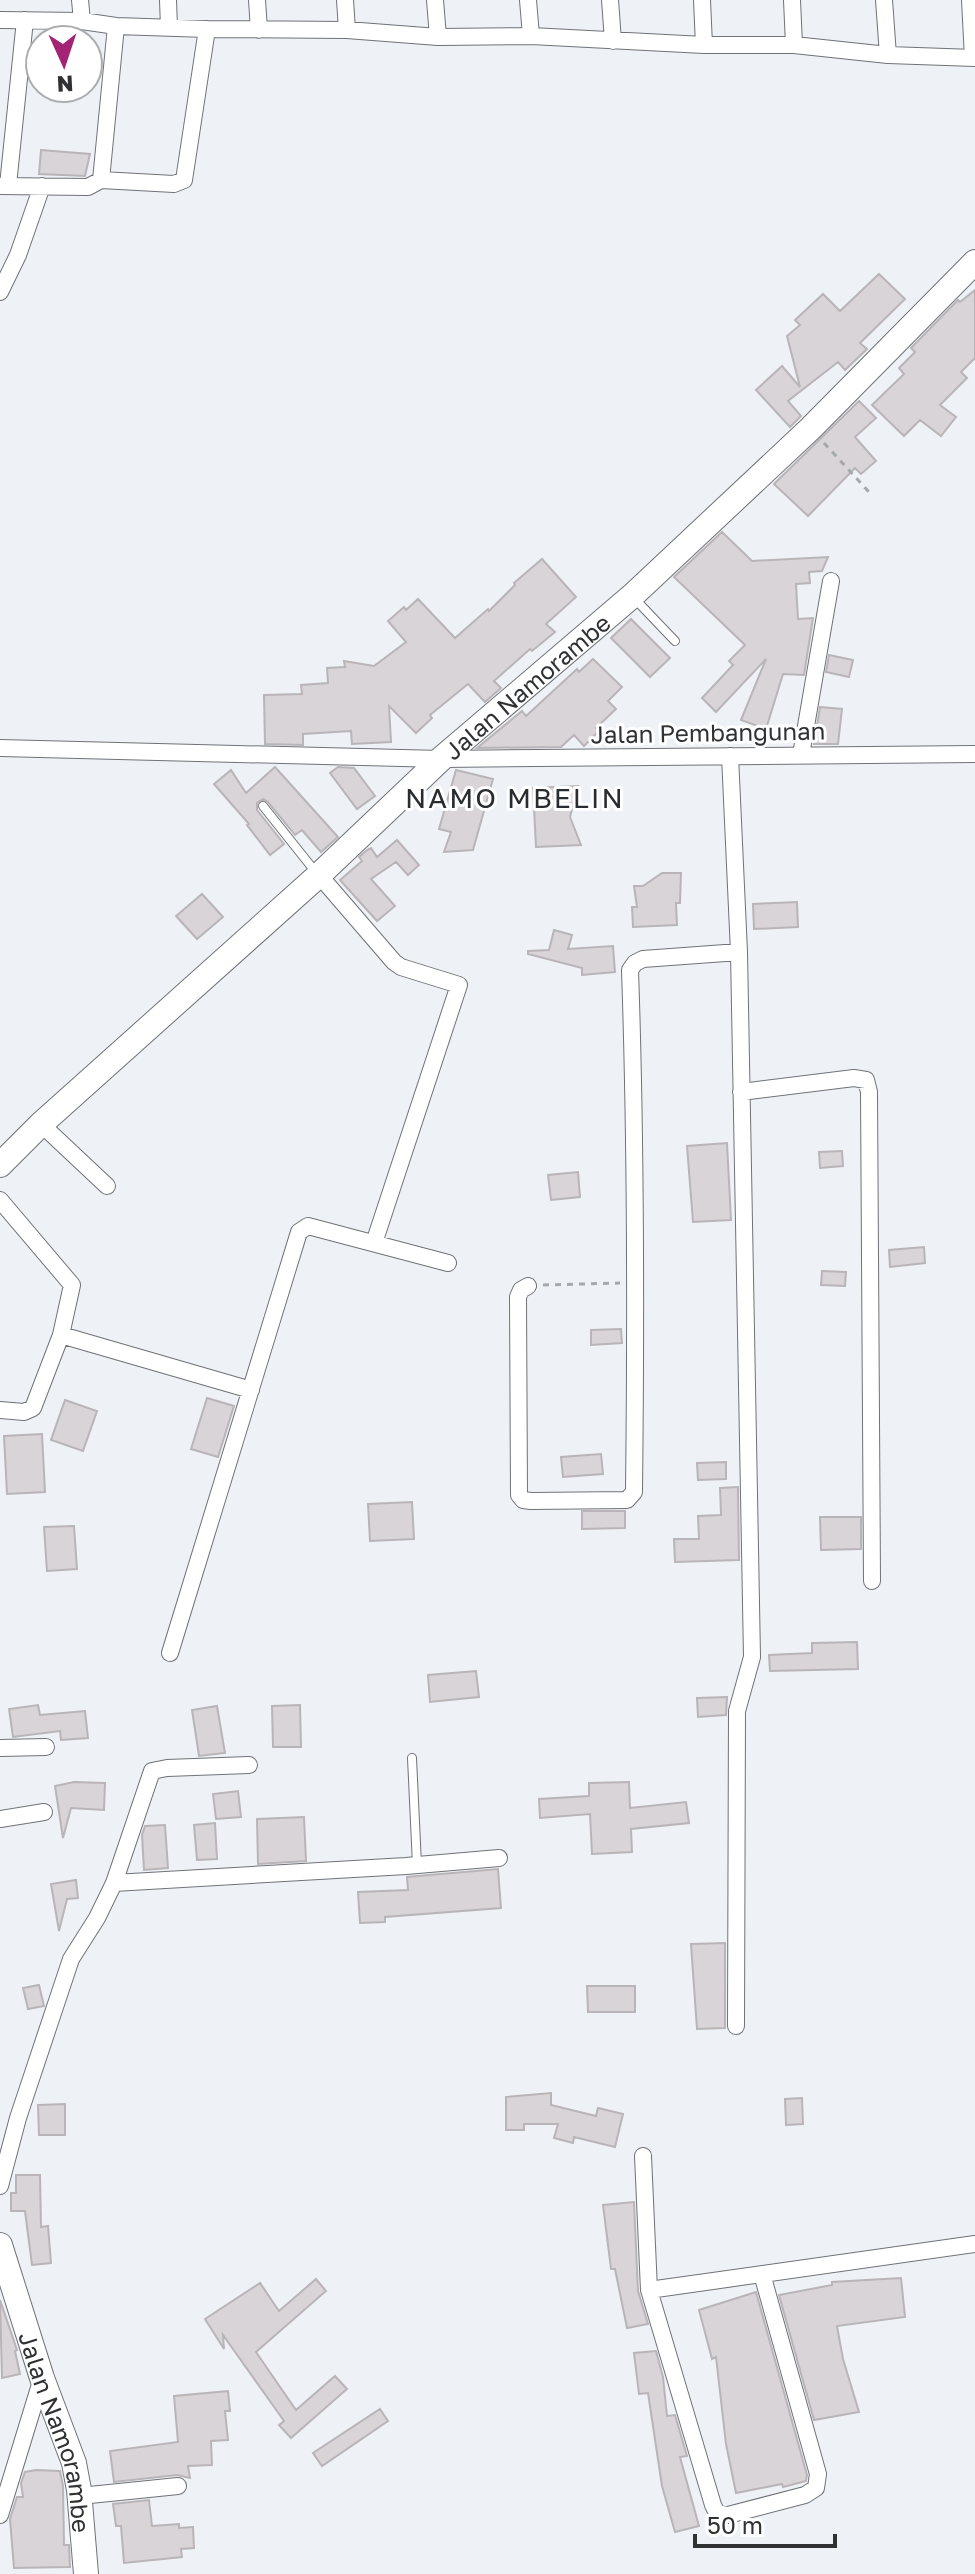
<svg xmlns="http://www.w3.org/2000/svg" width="975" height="2574" font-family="'Golos Text',sans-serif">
<rect width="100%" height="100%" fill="#eef2f7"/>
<path fill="#d9d4d7" stroke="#b9b4b7" stroke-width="2" d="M41,150L90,154L85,176L39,174Z
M879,274L905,299L860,343L867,349L845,370L838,362L788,401L801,416L790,427L756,390L782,366L800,387L787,336L800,325L795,320L823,294L840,311Z
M975,290V358L961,372L967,378L940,405L956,417L941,436L920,420L904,436L872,405L904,374L899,368L915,352L911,348L958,300L960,302Z
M859,401L876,418L855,437L876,461L861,474L855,468L808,516L774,484Z
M722,532L752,561L828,557L822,571L809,572L810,583L796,584L798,619L813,618L804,675L783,674L766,729L741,720L766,659L716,712L702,698L733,665L729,661L745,645L674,577Z
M542,559L576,597L546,624L555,632L532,651L530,649L494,681L501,688L485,702L468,684L430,715L432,718L416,733L389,706L391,742L352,744L351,731L303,734V745L265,744L264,695L302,694L301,685L328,683L327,668L345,667L344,661L374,666L406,642L388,621L404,607L406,610L418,599L455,638L488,609L489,611L515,585L514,583Z
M631,619L670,658L650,677L611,638Z
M829,655L853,660L849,677L826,672Z
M593,659L622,687L608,701L616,709L596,728L599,731L584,746L574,735L561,747L477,748L522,711L526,716L577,669L579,672Z
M820,707L842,709L838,744H814Z
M275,767L338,837L321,852L302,830L295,835L268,802L263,799L257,803V810L284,844L270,855L247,825L249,824L214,784L231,770L246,793Z
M338,767L354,768L375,796L357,809L330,773Z
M456,770L493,779L473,850L444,852L451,832L439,829Z
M578,786L570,817L581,845L536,847L533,788Z
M397,840L419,865L408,875L396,862L371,879L395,906L377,921L340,880L362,861L359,857L367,850L371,848L377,857Z
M662,873H681L680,903H676L677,925L633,927L632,907H637L634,886H643Z
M202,894L223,917L197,939L176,916Z
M797,902L798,927L754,929L753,904Z
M554,930L572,935L568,949L613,946L615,972L582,975V968L528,954V951L549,950Z
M727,1143L731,1220L693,1222L687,1146Z
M842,1151L843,1166L820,1168L819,1152Z
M578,1172L580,1197L551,1200L548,1175Z
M924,1247L925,1263L890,1267L889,1250Z
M822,1271L846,1272L845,1286L821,1285Z
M621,1329L622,1343L591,1345V1330Z
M207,1398L234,1406L218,1457L191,1449Z
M65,1400L97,1411L83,1451L51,1440Z
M42,1434L45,1492L7,1494L4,1436Z
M601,1454L603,1474L563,1477L561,1457Z
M726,1462V1479L698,1480L697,1463Z
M738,1487L739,1560L675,1562L674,1539H699L698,1516L721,1515L720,1488Z
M412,1502L414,1539L370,1541L368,1504Z
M582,1511H625V1528L582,1529Z
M820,1517H861V1549L821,1550Z
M74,1526L77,1569L47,1571L44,1527Z
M857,1642L858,1669L770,1671L769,1655L812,1653V1643Z
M476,1671L479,1697L430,1702L428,1675Z
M727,1697L726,1715L698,1717L697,1698Z
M38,1705L40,1715L85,1711L88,1738L61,1740L60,1731L13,1737L9,1709Z
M300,1705L301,1747H273L272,1706Z
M217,1706L225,1753L199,1756L192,1710Z
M74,1782L105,1783L104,1810L71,1808L63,1838L55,1786Z
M629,1782L630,1808L686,1802L689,1823L631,1829L632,1852L592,1854L590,1814L540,1818L539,1799L589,1796V1783Z
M238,1791L241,1817L216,1819L213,1794Z
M304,1817L306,1861L258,1864L257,1819Z
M215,1823L217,1859L197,1860L194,1825Z
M165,1825L168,1868L144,1870L142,1835L145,1826Z
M498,1869L501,1908L385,1917V1922L360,1923L358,1892L408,1890L407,1877Z
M76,1880L78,1898L67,1899L59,1931L51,1884Z
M725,1943V2028L697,2029L691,1944Z
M39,1985L44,2006L28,2009L23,1988Z
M587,1986H635V2012H588Z
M551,2093V2105L596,2116L598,2108L623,2114L615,2147L574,2137L573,2143L554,2138L558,2124H524V2130H506V2097Z
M802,2098L803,2124L786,2125L785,2099Z
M65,2104V2135H39L38,2105Z
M16,2175H40L41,2227L48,2226L51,2263L32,2265L25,2211H11V2193H16Z
M634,2202L638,2291L648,2324L627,2328L615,2269H611L603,2205Z
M901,2278L905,2317L837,2326L843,2359L859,2412L814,2420L779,2295L832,2285V2282Z
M316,2279L326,2291L256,2352L296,2410L335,2376L347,2389L291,2438L279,2425L284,2421L223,2335L224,2349L205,2319L260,2283L279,2311Z
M756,2292L807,2475L806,2481L783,2487L782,2484L736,2493L726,2444L716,2357L712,2359L699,2310Z
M0,2300L17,2350L15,2351L20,2374L2,2378Z
M656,2351L663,2377L667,2416L675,2415L687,2456L680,2457L699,2526L675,2532L662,2486L648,2393L639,2394L634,2353Z
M228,2391L230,2411H225L228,2440L211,2441L212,2465L188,2466L190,2478L177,2475L114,2482L110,2451L178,2442L174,2396Z
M380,2409L388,2421L322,2466L313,2453Z
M36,2470L60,2471L63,2486L64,2545H69L70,2567L14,2568L10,2519L17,2497H23L21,2483L25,2472Z
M149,2500L152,2526L179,2524V2528L193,2527L194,2548L181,2549L182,2557L124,2563L121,2526H116L113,2504Z"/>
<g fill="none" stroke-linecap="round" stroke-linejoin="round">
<defs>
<path id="lane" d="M633,597L675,641
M263,806L318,875
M412,1758L417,1865"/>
<path id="street" d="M80,0L82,21
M168,0L169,27
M257,0L259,30
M345,0L347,30
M435,0L438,37
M528,0L531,36
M610,0L613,41
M702,0L704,45
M792,0L794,45
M884,0L888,55
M970,0L973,58
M0,20L82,21L116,26L207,29
M101,180L116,26
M8,185L25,20
M0,186L88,187L101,180L174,184L184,180L207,29L347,30L438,37L531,36L704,45H794L888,55L975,58
M0,292L18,255L42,186
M0,748L441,759L975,754
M801,755L831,581
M730,756L739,952L752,1657L737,1711L736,2026
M319,875L394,962L401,967L459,985L374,1243
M741,1092L854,1078L866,1080L869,1092L872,1581
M41,1124L107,1186
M0,1200L72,1285L61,1335L33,1408L24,1412L0,1410
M528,1286L521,1290L518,1297L519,1495L523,1500L531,1501L627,1500L634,1492C636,1318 636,1144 630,970L635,963L643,959L739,952
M61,1335L251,1390
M170,1653L299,1232L308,1226L448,1263
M0,1748L46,1747
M0,1819L44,1812
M114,1883L152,1771L167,1768L249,1765
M643,2156L649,2290L713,2505L717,2513L728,2515L805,2495L816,2488L818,2474L762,2274
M0,2186L18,2118L71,1959L97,1918L114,1883L406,1866L499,1858
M649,2290L975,2244
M80,2496L178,2486
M0,2515L42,2378"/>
<g id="secondary">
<path id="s1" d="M0,1165L41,1124L319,875L441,759L632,596L811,428L975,262"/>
<path id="s2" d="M0,2245L42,2378L74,2463L79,2490L86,2574"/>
</g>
</defs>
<use href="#lane" stroke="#6f7276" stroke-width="10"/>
<use href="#street" stroke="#6f7276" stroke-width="18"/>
<use href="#secondary" stroke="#6f7276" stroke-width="26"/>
<path stroke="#a5a8ac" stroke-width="3" stroke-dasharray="6 6" stroke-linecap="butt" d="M824,443L869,492
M543,1285L620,1283"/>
<use href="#lane" stroke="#fff" stroke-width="8"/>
<use href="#street" stroke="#fff" stroke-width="16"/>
<use href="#secondary" stroke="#fff" stroke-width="24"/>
</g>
<g text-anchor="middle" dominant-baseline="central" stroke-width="6" stroke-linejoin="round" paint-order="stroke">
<g font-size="24" fill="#303133" stroke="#fff">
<text stroke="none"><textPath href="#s1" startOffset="712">Jalan Namorambe</textPath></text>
<text transform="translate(708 732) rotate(-1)">Jalan Pembangunan</text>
<text stroke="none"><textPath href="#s2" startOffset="196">Jalan Namorambe</textPath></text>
</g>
<g font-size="28" letter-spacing="2" fill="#292c30" stroke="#fff">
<text x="515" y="797">NAMO MBELIN</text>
</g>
</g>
<g transform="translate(64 64) rotate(177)"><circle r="38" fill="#ffffff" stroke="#acadad" stroke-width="2"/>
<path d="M0-6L14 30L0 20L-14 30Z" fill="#a32374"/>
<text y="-12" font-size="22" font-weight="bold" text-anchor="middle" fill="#303133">N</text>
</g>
<path d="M695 2534v12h140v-12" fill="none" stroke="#303133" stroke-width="4"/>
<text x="707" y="2534" font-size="24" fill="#303133" stroke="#ffffff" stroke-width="6" paint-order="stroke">50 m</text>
</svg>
